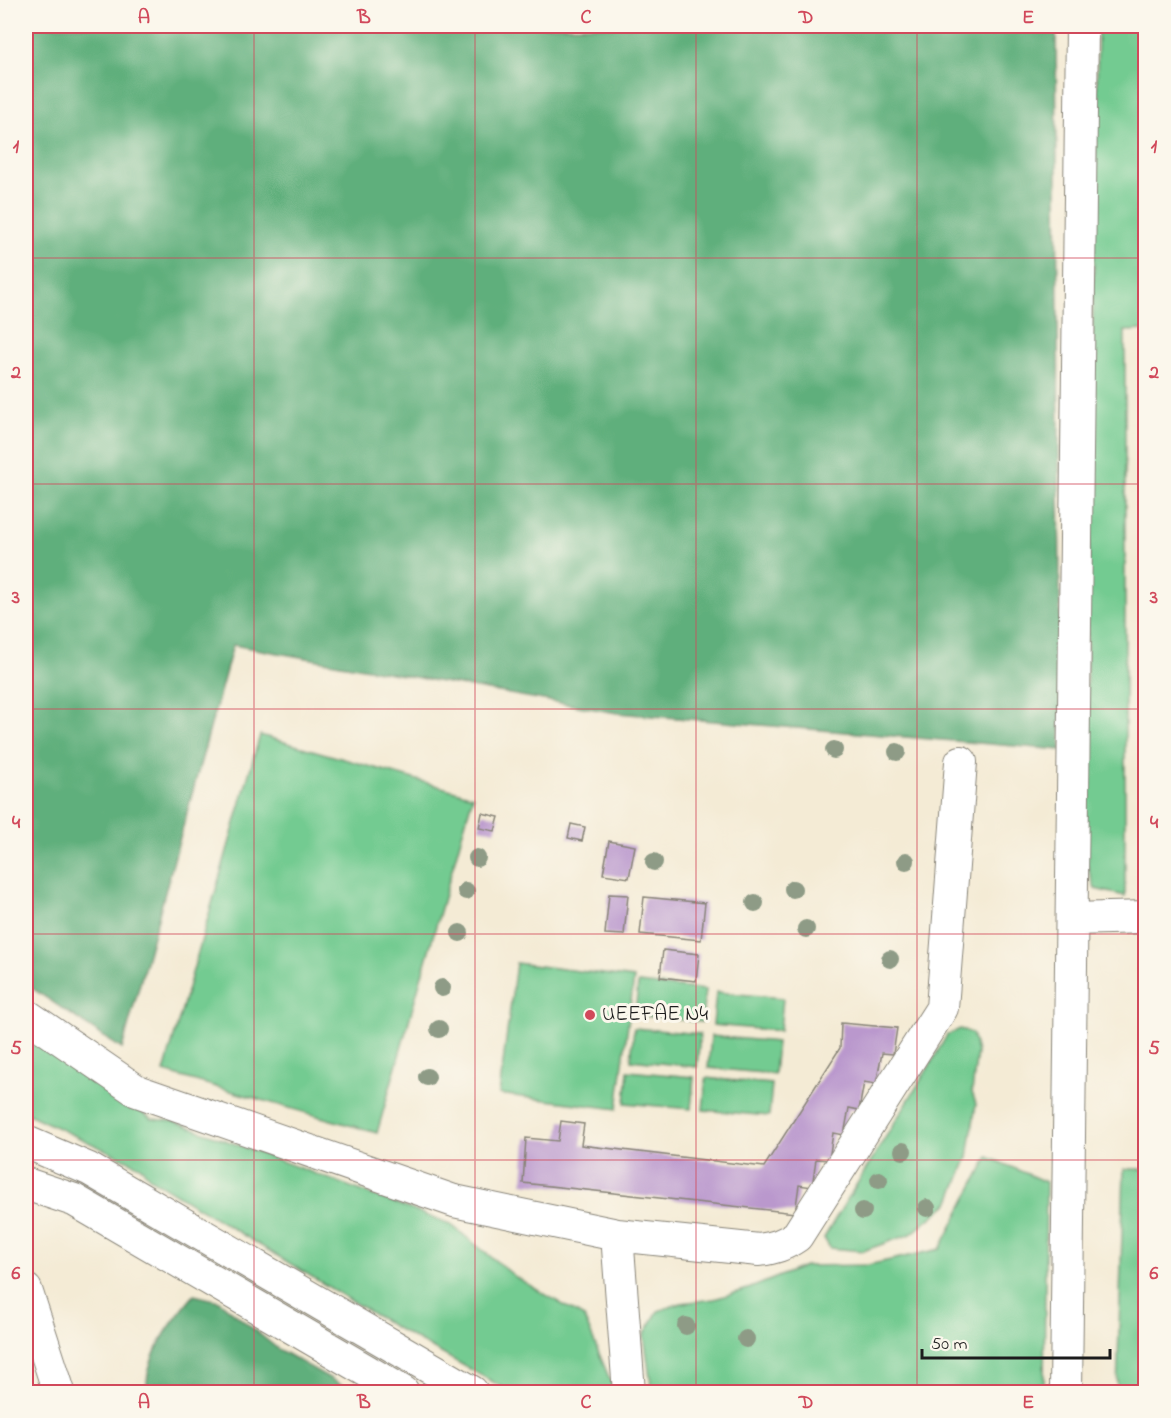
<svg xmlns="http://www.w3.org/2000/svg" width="1171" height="1418" font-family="'Indie Flower',sans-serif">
<rect width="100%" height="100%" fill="#fbf7ec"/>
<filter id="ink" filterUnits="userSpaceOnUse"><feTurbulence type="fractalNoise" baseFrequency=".0167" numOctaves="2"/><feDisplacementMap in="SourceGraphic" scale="12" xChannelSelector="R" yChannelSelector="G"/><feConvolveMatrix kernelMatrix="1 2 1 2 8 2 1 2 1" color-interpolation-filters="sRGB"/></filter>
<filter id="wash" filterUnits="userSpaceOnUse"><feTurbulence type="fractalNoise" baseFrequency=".008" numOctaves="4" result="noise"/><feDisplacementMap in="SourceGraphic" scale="24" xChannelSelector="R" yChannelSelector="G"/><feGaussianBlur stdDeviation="1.35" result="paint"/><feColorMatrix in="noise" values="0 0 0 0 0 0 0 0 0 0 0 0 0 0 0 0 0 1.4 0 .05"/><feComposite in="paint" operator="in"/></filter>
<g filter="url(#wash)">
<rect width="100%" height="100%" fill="#f4ebd5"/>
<path fill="#73cb91" stroke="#487456" stroke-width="1.5" d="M1098,26H1145L1146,140L1142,176L1146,191L1145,330L1125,331V896L1095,889L1085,858V775Z
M260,735L473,796L377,1133L164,1072Z
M516,963L634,978L617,1109L499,1094Z
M638,983L705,990L702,1022L635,1015Z
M716,992L783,998L780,1031L713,1025Z
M634,1028L700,1034L697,1067L631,1060Z
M960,1029L972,1033L977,1052L972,1092L976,1104L968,1157L949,1203L911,1234L863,1251L830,1248L824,1238L834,1221L930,1065L947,1035Z
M26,1036L152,1119L174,1121L450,1224L517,1278L584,1317L615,1392H511L396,1328L151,1179L140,1166L26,1113Z
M711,1036L777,1042L774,1074L708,1068Z
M628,1071L694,1077L691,1109L625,1103Z
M706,1078L772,1084L769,1116L703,1110Z
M988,1157L1046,1182L1044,1392H652L644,1335L658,1311L681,1303L714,1299L748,1289L805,1266L868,1265L940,1249Z
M1124,1169H1145V1392H1117Z"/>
<path fill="#5eaf7b" stroke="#3d664c" stroke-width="1.5" d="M26,26H1056L1061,750L617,713L233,645L122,1049L26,984Z
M194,1295L219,1301L278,1349L354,1392H146C147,1385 147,1376 149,1369C156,1341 177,1316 194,1295Z"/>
<g id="blocks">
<path fill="#ba98cd" d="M482,813L499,817L495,831L479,828Z
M571,824L585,827L582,841L568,838Z
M609,841L635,846L629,878L603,874Z
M609,894L628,895L624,935L605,934Z
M644,897L705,903L701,940L640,934Z
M663,950L699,954L696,981L660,977Z
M841,1023L897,1028L893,1054L882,1053L876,1084L864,1082L859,1110L849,1108L844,1135L833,1133L829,1160L816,1159L812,1187L799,1185L795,1213L523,1183L526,1138L558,1141L561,1121L584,1124L581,1145L764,1167L840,1048Z"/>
</g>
</g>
<g filter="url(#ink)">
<use href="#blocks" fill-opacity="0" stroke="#888478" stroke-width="1.5"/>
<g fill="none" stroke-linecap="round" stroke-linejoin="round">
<defs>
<path id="minor" d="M1072,919L1146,917
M26,1015L137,1091L454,1201L617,1235
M26,1142L89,1169L472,1392
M26,1184L74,1200L403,1392
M26,1290L59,1392
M629,1392L617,1235L759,1250C774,1248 784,1245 797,1236L942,1008L961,762
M1066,1392L1082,26"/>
</defs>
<use href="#minor" stroke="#888478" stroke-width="34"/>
<use href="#minor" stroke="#fff" stroke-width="32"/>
</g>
<g fill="#8e9b86">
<circle cx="834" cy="750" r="9"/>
<circle cx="897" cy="752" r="9"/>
<circle cx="477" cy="858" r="9"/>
<circle cx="906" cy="861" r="9"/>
<circle cx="654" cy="862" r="9"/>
<circle cx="793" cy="889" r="9"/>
<circle cx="466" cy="891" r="9"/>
<circle cx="755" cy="903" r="9"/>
<circle cx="806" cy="929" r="9"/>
<circle cx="460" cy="933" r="9"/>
<circle cx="890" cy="959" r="9"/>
<circle cx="442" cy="988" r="9"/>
<circle cx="439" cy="1029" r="9"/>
<circle cx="427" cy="1077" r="9"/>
<circle cx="903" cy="1151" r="9"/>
<circle cx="879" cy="1180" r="9"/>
<circle cx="927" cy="1208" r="9"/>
<circle cx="863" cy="1211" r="9"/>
<circle cx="686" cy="1326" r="9"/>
<circle cx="746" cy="1339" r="9"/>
</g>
</g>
<path fill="none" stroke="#d1495b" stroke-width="1.5" stroke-opacity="0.55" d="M254,26V1392M475,26V1392M696,26V1392M917,26V1392M26,258H1146M26,484H1146M26,709H1146M26,934H1146M26,1160H1146"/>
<circle fill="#d1495b" stroke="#fbf7ec" stroke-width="2" cx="590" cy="1015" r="6"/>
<g text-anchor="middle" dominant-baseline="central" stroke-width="6" stroke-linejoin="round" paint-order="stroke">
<g font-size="21" fill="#1c1c1c" stroke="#fbf7ec" text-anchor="start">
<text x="602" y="1015">UEEFAE N4</text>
</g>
</g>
<rect width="1171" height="1418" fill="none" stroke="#fbf7ec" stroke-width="66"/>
<path d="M922 1349v9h188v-9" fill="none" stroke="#1c1c1c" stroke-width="3"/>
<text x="931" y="1349" font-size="18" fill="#1c1c1c" stroke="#fbf7ec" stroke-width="4.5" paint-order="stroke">50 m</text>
<rect x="33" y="33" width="1105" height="1352" fill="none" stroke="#d1495b" stroke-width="2"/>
<g font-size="20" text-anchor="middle" font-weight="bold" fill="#d1495b">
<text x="144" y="23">A</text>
<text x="364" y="23">B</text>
<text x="586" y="23">C</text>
<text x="806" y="23">D</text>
<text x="1028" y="23">E</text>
<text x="16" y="152">1</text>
<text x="1154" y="152">1</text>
<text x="16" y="378">2</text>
<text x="1154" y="378">2</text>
<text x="16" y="603">3</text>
<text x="1154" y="603">3</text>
<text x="16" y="828">4</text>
<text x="1154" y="828">4</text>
<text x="16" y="1054">5</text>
<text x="1154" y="1054">5</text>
<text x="16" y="1279">6</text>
<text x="1154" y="1279">6</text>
<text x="144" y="1408">A</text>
<text x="364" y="1408">B</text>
<text x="586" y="1408">C</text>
<text x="806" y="1408">D</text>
<text x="1028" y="1408">E</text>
</g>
</svg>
